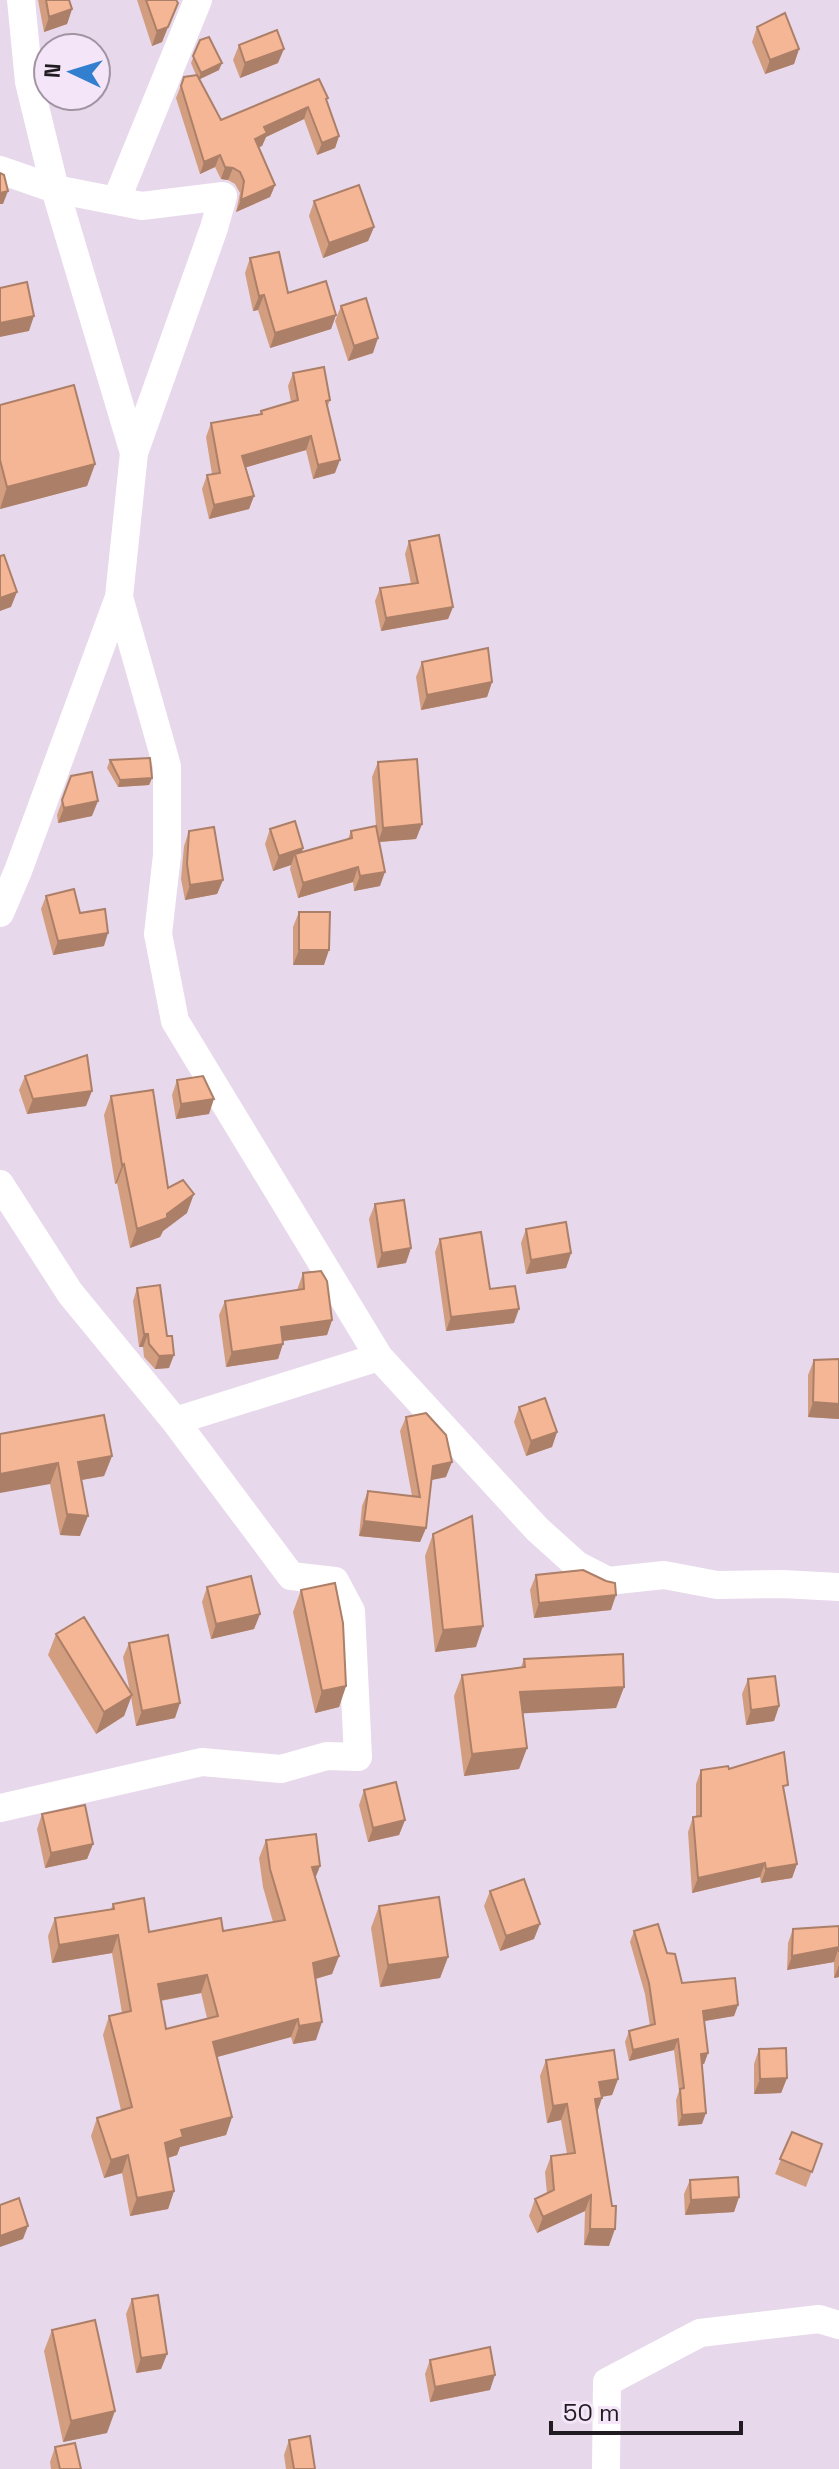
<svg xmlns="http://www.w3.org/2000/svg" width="839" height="2469" font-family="'Space Grotesk',sans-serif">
<rect width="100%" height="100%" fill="#e7d8eb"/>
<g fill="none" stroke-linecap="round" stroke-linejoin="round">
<path stroke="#fff" stroke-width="28" d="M21,0L29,82L55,189L134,453
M0,170L55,189L142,206L223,196L214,228L134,453L119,597L18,871L0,913
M116,201L198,0
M119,597L167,766V855L158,934L175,1021L379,1357L537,1529L577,1565L608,1581L664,1575L717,1585L782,1584L839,1587
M0,1184L70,1293L175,1421L291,1576L335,1581L351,1611L358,1757L327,1756L281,1769L202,1762L0,1808
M175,1421L379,1357
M606,2469L607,2382L700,2333L819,2319L839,2325"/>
</g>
<path fill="#d39d80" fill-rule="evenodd" d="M38,0H69L72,9L67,24L44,32Z
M137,0H176L162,42L152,46Z
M757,27L799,49L794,64L765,74L752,42Z
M200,40L219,70L200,79L221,120L326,101L339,136L335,148L317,155L304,119L266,137L262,146L258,147L275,185L270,197L236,212L240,193L235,184L228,180L221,179L215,167L200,174L176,98L184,77L196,75L191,63Z
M239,45L278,63L240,78L233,60Z
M314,201L374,227L368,241L323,258L309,216Z
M250,258L288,293L336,315L331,329L270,348L258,310L253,311L245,273Z
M341,306L373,353L348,361L335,321Z
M293,373L330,400L327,408L335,473L313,479L306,450L246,467L254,496L249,509L209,519L202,489L207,475L212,474L206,437L211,423L260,415L261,411L291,402L288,386Z
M0,405L95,464L87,486L0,509Z
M409,541L453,607L448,619L381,631L375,601L380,588L411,584L405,554Z
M422,662L492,682L487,697L421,710L416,677Z
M110,760L152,778L149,785L118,787L107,768Z
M378,762L422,824L416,839L379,842L380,886L354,891L353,882L298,898L290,869L291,865L273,871L265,844L270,829L303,848L302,852L348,839L351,831L376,826L372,777Z
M71,776L92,816L58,823L57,815Z
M189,831L223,880L217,894L185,900L181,879L184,846Z
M46,896L104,946L53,955L41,909Z
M299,912L324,965H293V927Z
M25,1076L86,1106L27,1114L19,1090Z
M177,1080L209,1114L176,1119L172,1095Z
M111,1096L168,1188L187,1213L163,1231L160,1237L130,1248L117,1183L115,1184L104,1115Z
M375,1204L406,1263L377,1268L369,1219Z
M526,1229L571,1253L566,1268L526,1274L521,1243Z
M440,1239L490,1289L514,1323L446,1331L435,1252Z
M303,1273L332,1320L327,1335L283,1341L278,1359L226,1367L219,1315L225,1301L297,1290Z
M137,1288L169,1368L155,1369L144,1357L143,1347H139L133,1301Z
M839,1359V1419L808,1417V1375L814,1360Z
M519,1407L557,1432L552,1447L526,1456L514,1422Z
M406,1417L446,1477L431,1480L426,1528L420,1542L359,1536L362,1506L368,1491L412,1496L400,1431Z
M0,1434L112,1456L104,1476L81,1480L80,1536L60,1535L50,1484Z
M433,1534L476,1647L435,1652L425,1556Z
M536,1575L611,1610L534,1618L530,1590Z
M207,1587L260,1614L254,1629L211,1639L202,1602Z
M301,1590L346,1686L339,1707L315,1713L293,1612Z
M56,1634L130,1692L123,1657L129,1643L175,1718L136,1726L131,1697L124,1716L96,1734L48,1655Z
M524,1659L624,1687L616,1708L523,1713L527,1748L519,1769L464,1776L454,1696L462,1675L521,1667Z
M748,1679L779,1706L774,1721L746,1725L742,1694Z
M729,1769L785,1796L797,1864L792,1878L761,1883L760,1877L692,1893L688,1832L693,1817H696V1784L701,1770Z
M364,1790L405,1820L399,1835L368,1842L359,1805Z
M42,1814L93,1844L87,1859L45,1868L37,1829Z
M266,1840L320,1866L315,1878L339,1956L332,1974L316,1979V2040L293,2044L291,2037L217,2057L232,2117L226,2135L180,2147L177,2155L168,2158L174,2191L168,2209L130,2216L122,2173L104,2178L91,2136L97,2118L121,2110L103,2035L109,2016L122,2013L112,1953L52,1963L48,1936L55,1918L111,1909L113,1904L149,1932L223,1931L273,1922L263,1887L259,1858ZM201,1993L207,2018L166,2029L161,2001Z
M490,1891L534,1939L500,1951L484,1906Z
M379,1906L448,1957L440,1978L380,1987L371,1928Z
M839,1926V1977L834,1978V1962L787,1970L788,1943L793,1929Z
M634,1931L667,1953L682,1983L738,2005L734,2016L704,2021L708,2053L704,2064H702V2124L678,2126L676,2100L679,2091L674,2050L629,2061L625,2042L629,2031L650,2026L645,1994L630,1942Z
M759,2049L787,2078L781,2093L754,2094V2064Z
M546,2060L618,2079L612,2095L602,2097L597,2112L609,2246L584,2245L585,2211L537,2233L529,2216L535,2199L547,2194L545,2172L551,2156L567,2154L561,2120L547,2123L540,2076Z
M792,2132L822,2144L806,2187L775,2174Z
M690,2180L739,2197L734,2212L685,2215L684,2194Z
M132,2299L167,2354L161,2369L136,2373L126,2314Z
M52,2330L107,2433L63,2442L44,2351Z
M430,2360L490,2390L430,2402L425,2374Z
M289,2440L315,2469H286L284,2455Z
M55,2447L81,2469H51L50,2462Z"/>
<path fill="#ac7f68" d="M178,3L162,42L152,46L157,31Z
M72,9L67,24L44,32L49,17Z
M284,49L278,63L240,78L245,63Z
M799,49L794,64L765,74L770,60Z
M222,63L219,70L198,80L201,73Z
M308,107L304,119L266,137L262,146L250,151L255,139L264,127Z
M339,136L335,148L317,155L322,143Z
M220,155L215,167L200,174L204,162Z
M225,167L233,168L228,180L221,179Z
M275,185L270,197L236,212L241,200Z
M8,191L3,204H0V193Z
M374,227L368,241L323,258L329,243Z
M264,295L258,310L253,311L259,296Z
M336,315L331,329L270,348L275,333Z
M34,316L29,331L0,337V323Z
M378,338L373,353L348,361L354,346Z
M311,436L306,450L237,470L242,456Z
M340,460L335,473L313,479L318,465Z
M95,464L87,486L0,509L7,487Z
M254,496L249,509L209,519L214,505Z
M17,592L11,607L0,611V598Z
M453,607L448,619L381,631L386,618Z
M492,682L487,697L421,710L427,695Z
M152,778L149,785L118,787L120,780Z
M98,801L92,816L58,823L64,808Z
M422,824L416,839L378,842L383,828Z
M303,848L298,863L295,854L291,865L273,871L279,856Z
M358,867L353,882L298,898L303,883Z
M385,872L380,886L354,891L360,876Z
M223,880L217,894L185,900L190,885Z
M108,933L104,946L53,955L58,941Z
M299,950H329L324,965H293Z
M92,1091L86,1106L27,1114L33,1099Z
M214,1099L209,1114L176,1119L181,1104Z
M124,1164L117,1183L115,1184L122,1165Z
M194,1194L187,1213L163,1231L160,1237L130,1248L137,1229L167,1214Z
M411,1248L406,1263L377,1268L382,1253Z
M571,1253L566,1268L526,1274L531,1260Z
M519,1309L514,1323L446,1331L451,1317Z
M332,1320L327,1335L275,1342L281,1327Z
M144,1334H148L143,1347H139Z
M283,1344L278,1359L226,1367L232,1352Z
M174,1355L169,1368L155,1369L159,1356Z
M813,1402L839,1404V1419L808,1417Z
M557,1432L552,1447L526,1456L531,1441Z
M112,1456L104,1476L70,1482L78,1462Z
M452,1462L446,1477L427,1481L433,1466Z
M58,1463L50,1484L0,1493V1474Z
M67,1514L88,1516L80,1536L60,1535Z
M364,1521L426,1528L420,1542L359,1536Z
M616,1595L611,1610L534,1618L539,1603Z
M260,1614L254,1629L211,1639L216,1624Z
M483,1626L476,1647L435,1652L443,1630Z
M346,1686L339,1707L315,1713L322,1691Z
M624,1687L616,1708L512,1714L520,1692Z
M132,1695L124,1716L96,1734L104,1712Z
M180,1703L175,1718L136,1726L142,1711Z
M779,1706L774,1721L746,1725L751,1710Z
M527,1748L519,1769L464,1776L472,1754Z
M405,1820L399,1835L368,1842L373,1828Z
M93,1844L87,1859L45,1868L51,1853Z
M765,1863L760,1877L692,1893L698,1878Z
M797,1864L792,1878L761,1883L766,1869Z
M320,1866L313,1884L312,1867Z
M540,1924L534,1939L500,1951L506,1936Z
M118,1935L112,1953L52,1963L59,1945Z
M839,1947L834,1962L787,1970L792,1956Z
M339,1956L332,1974L307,1981L313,1963Z
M448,1957L440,1978L380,1987L388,1965Z
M839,1965V1977L834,1978Z
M207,1975L201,1993L152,2002L158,1984Z
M738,2005L734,2016L699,2022L703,2011Z
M298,2019L291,2037L206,2060L213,2042Z
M322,2022L316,2040L293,2044L299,2026Z
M678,2039L674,2050L629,2061L633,2050Z
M708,2053L704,2064L697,2065L701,2054Z
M787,2078L781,2093L754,2094L760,2079Z
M618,2079L612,2095L593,2098L599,2082Z
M602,2098L596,2115L595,2099Z
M567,2104L561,2120L547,2123L553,2106Z
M706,2113L702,2124L678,2126L682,2115Z
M232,2117L226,2135L180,2147L177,2155L158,2161L165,2143L181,2130Z
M128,2155L122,2173L104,2178L111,2160Z
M174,2191L168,2209L130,2216L137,2198Z
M591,2195L585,2211L537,2233L543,2217Z
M739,2197L734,2212L685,2215L691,2200Z
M28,2226L23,2239L0,2247V2236Z
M590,2229H615L609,2246L584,2245Z
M167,2354L161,2369L136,2373L141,2358Z
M495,2375L490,2390L430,2402L435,2387Z
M115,2411L107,2433L63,2442L71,2421Z"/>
<path fill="#f5b695" stroke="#ac7f68" stroke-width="2" fill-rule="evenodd" d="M46,0H69L72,9L49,17Z
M146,0H176L178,3L168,27L157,31Z
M785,13L799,49L770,60L757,27Z
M277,30L284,49L245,63L239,45Z
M209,37L222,63L201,73L193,56L200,40Z
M197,75L221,120L319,79L328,98L326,99L339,136L322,143L308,107L264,127L267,133L255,139L275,185L241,200L244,181L240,172L233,168L225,167L220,155L204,162L181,86L184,77Z
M0,173L4,175L8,191L0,193Z
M359,185L374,227L329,243L314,201Z
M279,252L288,293L326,281L336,315L275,333L264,295L259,296L250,258Z
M27,282L34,316L0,323V288Z
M366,298L378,338L354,346L341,306Z
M324,367L330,400L326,401L340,460L318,465L311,436L242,456L254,496L214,505L207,475L220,473L211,423L262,414L261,411L298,400L293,373Z
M74,385L95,464L7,487L0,460V405Z
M439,535L453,607L386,618L380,588L418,583L409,541Z
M4,555L17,592L0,598V556Z
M488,648L492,682L427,695L422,662Z
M150,758L152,778L120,780L110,760Z
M417,759L422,824L383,828L378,762Z
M92,772L98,801L64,808L62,800L71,776Z
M295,821L303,848L279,856L270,829Z
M376,826L385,872L360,876L358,867L303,883L295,854L352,838L351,831Z
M214,827L223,880L190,885L187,864L189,831Z
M74,889L80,913L105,909L108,933L58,941L46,896Z
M299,912H330L329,950H299Z
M87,1055L92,1091L33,1099L25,1076Z
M203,1076L214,1099L181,1104L177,1080Z
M153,1090L168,1188L183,1180L194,1194L167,1214V1218L137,1229L124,1164L122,1165L111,1096Z
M404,1200L411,1248L382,1253L375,1204Z
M566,1222L571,1253L531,1260L526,1229Z
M481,1232L490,1289L515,1286L519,1309L451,1317L440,1239Z
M321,1271L327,1281L332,1320L281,1327L283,1344L232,1352L225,1301L304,1289L303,1273Z
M160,1285L167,1336H172L174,1355L159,1356L149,1344L148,1334H144L137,1288Z
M839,1359V1404L813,1402L814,1360Z
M545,1398L557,1432L531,1441L519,1407Z
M426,1413L446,1435L452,1462L433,1466L426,1528L364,1521L368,1491L420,1497L406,1417Z
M104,1415L112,1456L78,1462L88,1516L67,1514L58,1463L0,1474V1434Z
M472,1516L483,1626L443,1630L433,1534Z
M583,1570L606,1581L615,1583L616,1595L539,1603L536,1575Z
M251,1576L260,1614L216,1624L207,1587Z
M335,1583L343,1623L346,1686L322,1691L301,1590Z
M84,1617L132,1695L104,1712L56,1634Z
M168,1635L180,1703L142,1711L129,1643Z
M623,1654L624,1687L520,1692L527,1748L472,1754L462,1675L525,1667L524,1659Z
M775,1676L779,1706L751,1710L748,1679Z
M784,1752L788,1785L783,1786L797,1864L766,1869L765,1863L698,1878L693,1817L701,1816V1770L728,1766L729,1769Z
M396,1782L405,1820L373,1828L364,1790Z
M85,1805L93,1844L51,1853L42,1814Z
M316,1834L320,1866L312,1867L339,1956L313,1963L322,2022L299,2026L298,2019L213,2042L232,2117L181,2130L183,2137L165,2143L174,2191L137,2198L128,2155L111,2160L97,2118L132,2107L109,2016L131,2011L118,1935L59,1945L55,1918L114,1909L113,1904L144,1898L149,1932L221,1918L223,1931L285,1920L270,1869L266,1840ZM207,1975L218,2016L166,2029L158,1984Z
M524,1879L540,1924L506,1936L490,1891Z
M439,1897L448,1957L388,1965L379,1906Z
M658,1924L667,1953L675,1954L682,1983L735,1978L738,2005L703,2011L708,2053L701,2054L706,2113L682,2115L680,2089L684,2088L678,2039L633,2050L629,2031L655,2024L649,1983L634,1931Z
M839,1926V1952V1947L792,1956L793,1929Z
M786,2048L787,2078L760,2079L759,2049Z
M614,2050L618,2079L599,2082L602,2098L595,2099L612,2206H616L615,2229H590L591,2195L543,2217L535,2199L554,2190L551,2156L575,2153L567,2104L553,2106L546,2060Z
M792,2132L822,2144L812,2172L780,2159Z
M738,2177L739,2197L691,2200L690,2180Z
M19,2198L28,2226L0,2236V2205Z
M158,2295L167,2354L141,2358L132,2299Z
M95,2320L115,2411L71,2421L52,2330Z
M490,2347L495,2375L435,2387L430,2360Z
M310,2436L315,2469H294L289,2440Z
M75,2443L81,2469H60L55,2447Z"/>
<g transform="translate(72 72) rotate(274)"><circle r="38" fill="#f4e5f8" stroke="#a094a2" stroke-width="2"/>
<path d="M0-6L14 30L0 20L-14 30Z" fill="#327fcf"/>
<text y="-12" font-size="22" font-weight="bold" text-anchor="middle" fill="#211b22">N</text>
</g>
<path d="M551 2421v12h190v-12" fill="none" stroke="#211b22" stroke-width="4"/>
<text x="563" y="2421" font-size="24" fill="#211b22" stroke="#f4e5f8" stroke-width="6" paint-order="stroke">50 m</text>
</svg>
